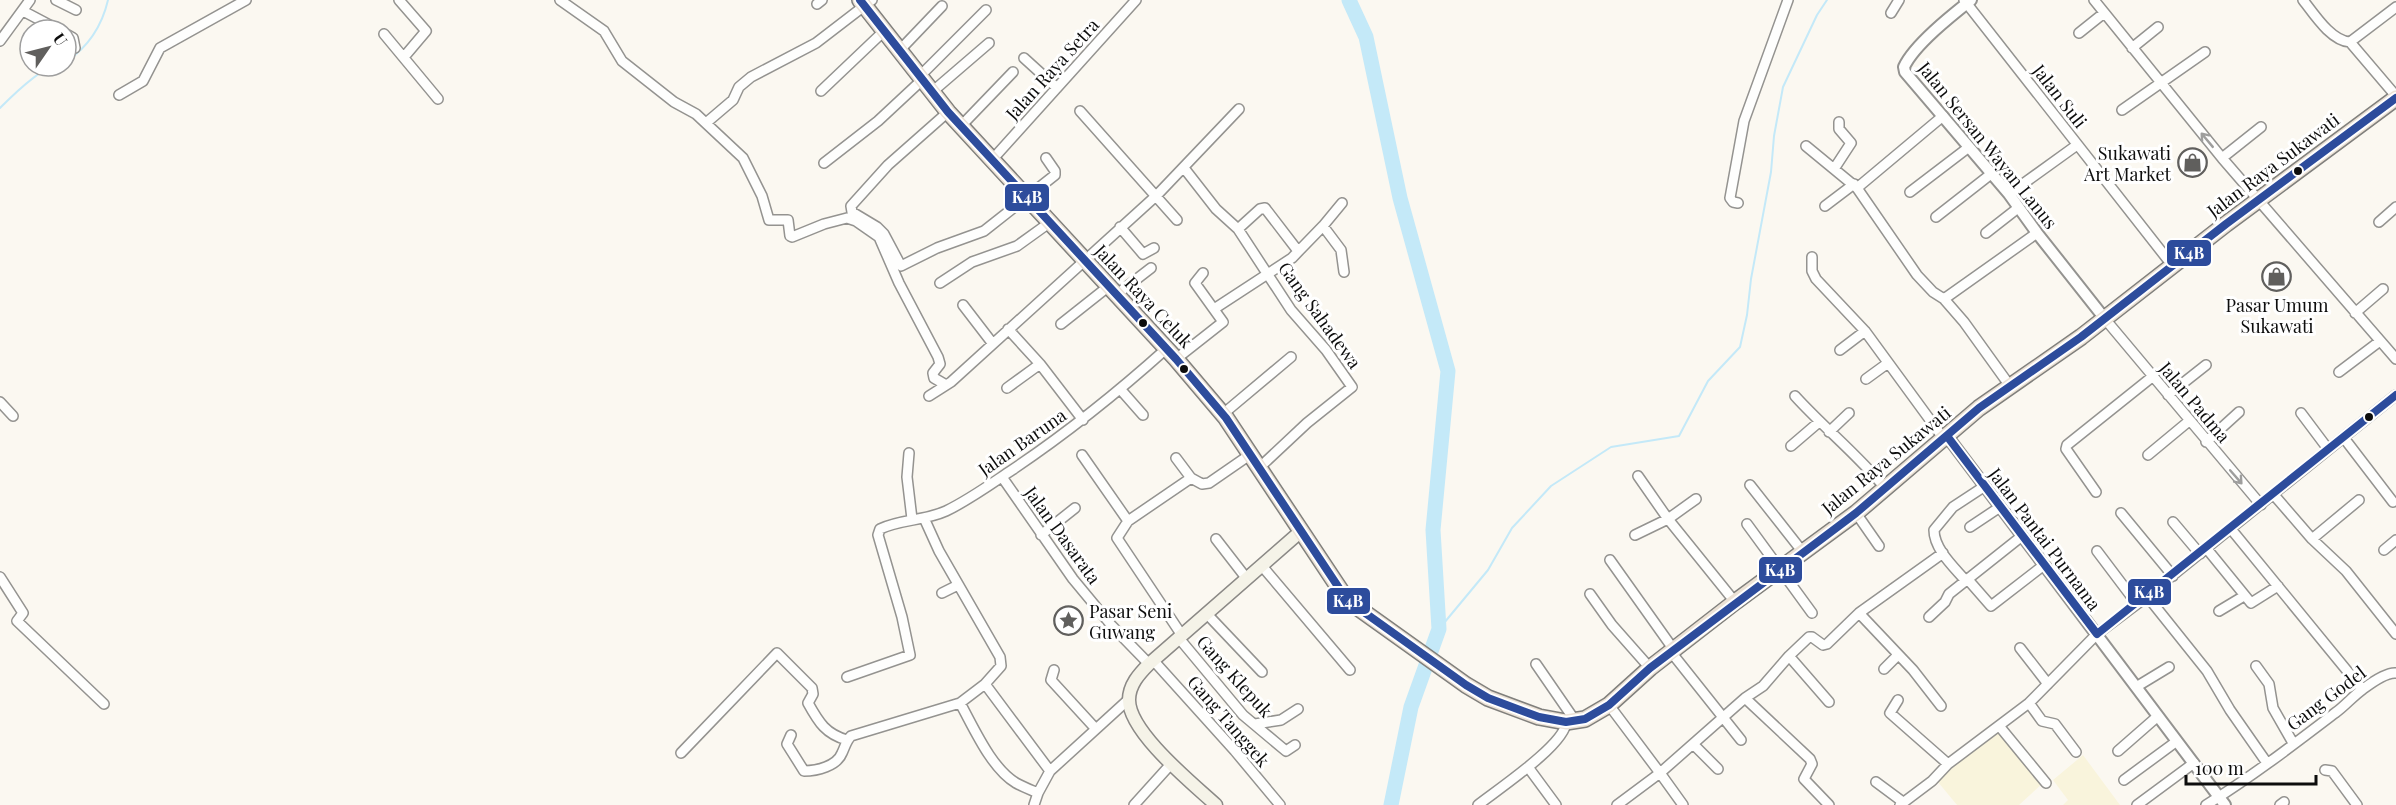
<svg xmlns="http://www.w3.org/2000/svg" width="2396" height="805" font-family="'Playfair Display',serif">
<rect width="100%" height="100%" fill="#fbf8f1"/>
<path fill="#f9f4dc" d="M2000,732L2043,783L2019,805H1957L1938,782L1959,761Z
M2083,755L2120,805H2063L2068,800L2053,780Z"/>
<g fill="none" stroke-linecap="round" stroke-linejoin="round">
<path stroke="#c4e9f8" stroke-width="2" d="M66,62C88,47 102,26 108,0
M0,108C12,96 38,70 54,66
M1439,629L1488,570L1512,528L1551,486L1611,447L1679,436L1708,381L1740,347L1747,315L1751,279L1771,172L1774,136L1783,87L1817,15L1827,0"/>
<path stroke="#c4e9f8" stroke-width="15" d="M1349,0L1366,37L1400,198L1448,371L1433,530L1439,629L1411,707L1391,805"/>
<defs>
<path id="minor" d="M56,0L76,10
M399,0L426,31L404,57
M560,0L604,31L622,61L674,102L696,114L743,158L762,196L769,220H788L790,236L792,237L824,224L847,218L856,221L879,237L899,283L938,357L940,364L933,373L934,378L946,385
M1964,0L2172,265
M2094,0L2222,158L2396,359
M2303,0C2314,14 2331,41 2350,42L2396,96
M817,4L822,0
M23,11L59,30
M1891,13L1899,0
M2079,33L2104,13
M66,34L73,38L75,48
M384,34L438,99
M0,41L30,0
M2350,42L2396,7
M2132,48L2158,27
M899,51L942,6
M1024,58L1057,88
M919,77L986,10
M821,91L883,32
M932,92L989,43
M119,95L143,81L160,48L246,0
M2122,110L2205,52
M1080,111L1177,220
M948,112L888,165L851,206L852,212L877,227L884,234L901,266L937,248L984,231L1055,175V171L1046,158
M706,123L733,100L739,87L751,77L816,43L872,0
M961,126L1013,72
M1806,146L1857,188L1917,275L1933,292L1944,299L1964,322L2010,386
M2222,158L2261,127
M991,161L1136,0
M824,163L878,121L922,80
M1184,168L1216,209L1238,229L1291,310L1326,350L1352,387L1307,423L1259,468
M1834,169L1851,143L1839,129V122
M1857,188L1943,116
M1910,192L1969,147
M2009,194L2077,145
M1738,203L1733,202L1730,198L1744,121L1788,0
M1825,206L1854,184
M1936,217L1991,174
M2379,222L2396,207
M1323,226L1341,250L1344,272
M1120,227L1143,254L1154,248
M1238,229L1260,209L1265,208L1298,251
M1986,233L2018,208
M1812,257V271L1816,279L1865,331L1944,439
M940,283L972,262L1017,246L1049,223
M1116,295L1151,268
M1944,299L2037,233
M963,305L993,344
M1214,309L1292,258L1323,226L1342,203
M2355,313L2383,289
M2105,319L2261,505
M1061,324L1109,286
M1008,329L1040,364L1083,420
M1840,350L1865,331
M1176,359L1223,322L1195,283L1203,273
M2339,372L2380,341
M1866,379L1888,363
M1007,388L1040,364
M1121,390L1143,415
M2168,395L2206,365
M929,396L951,382L1157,195L1239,109
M1795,396C1824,428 1858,455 1885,488
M0,402L13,416
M2301,413L2328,449
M1223,414L1291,357
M1829,432L1849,413
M2344,438L2393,502
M2206,442L2239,412
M1791,446L1819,422
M909,453L907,477L912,519
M1082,455L1128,521
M2148,455L2189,421
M1176,458L1191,478L1202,484L1209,483L1251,454
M1638,476L1668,519L1735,602
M1002,477L1073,579L1112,626L1149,664
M1750,485L1802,551
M1985,486L1953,507L1934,530C1934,549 1954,567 1965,580L1970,582L1991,606L2044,565
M2096,492L2066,449L2067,445L2152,377
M2274,495L2312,539L2346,571L2396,634
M1856,513L1879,546
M2121,513L2173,576
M2173,522L2200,554
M1747,524L1812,613
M1970,527L2000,507
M2231,529L2362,689
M1041,535L1075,508
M1635,535L1668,519L1696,499
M1216,539L1247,579
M2312,539L2359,500
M2207,549L2251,603L2278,586
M2384,550L2396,540
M2097,551L2137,604
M1610,560L1674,650
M1262,566L1350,670
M0,577L23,613L17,621L104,704
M942,593L958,585
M1590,594L1612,625L1650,668
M2147,596L2207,671L2230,710L2267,763
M2219,611L2244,596
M1206,613L1262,672
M1859,613L1913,670L1941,706
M1929,617L1945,602L1949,594L2022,536
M1181,634L1117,538L1128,521L1191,478
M1178,637L1243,715L1286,751L1295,745
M2020,648L2048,684
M1671,652L1741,740
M1789,656L1809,637H1812L1823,645L1827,644L1859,613L1943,553
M1153,660L1235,751L1280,805
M1536,664L1576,722
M2256,666L2269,684L2273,708L2293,743
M1884,669L1898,655
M1054,670L1051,680L1095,728
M847,677L910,655L902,617L878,535L880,529C901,519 924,521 946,511C969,500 991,484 1012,470C1067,433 1117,393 1166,349
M985,684L1050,771
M2136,687L2169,667
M1745,698L1810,759L1812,764L1804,779L1829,805
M1898,700L1890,713L1948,764
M960,703C974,728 991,768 1016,783C1023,787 1031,790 1038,793
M2029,703L2042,721L2055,724L2076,752
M1609,705L1660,773L1617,805
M1255,724L1281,720L1298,709
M2000,727L2046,783
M791,735L787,744L804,771C817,771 837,766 842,753C845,747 846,741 851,736L960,703L985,684L1001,666L1000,657L939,551L924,518
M1693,744L1718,769
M2118,751L2158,716
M681,753L777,653L812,688L813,694L808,703C819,723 826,734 847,740
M1528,767L1556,805
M2325,770L2332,771L2357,805
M2124,780L2177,741
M1876,782L1903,802
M1034,805L1038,793L1050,771L1129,699
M1134,805L1171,764
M1478,805C1497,790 1566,744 1566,722
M1683,805L1660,773L1745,698L1763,686L1789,656L1829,702
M1900,805L1932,781L1948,764L2029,703L2097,634L2137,604L2396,395
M2137,805L2194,763
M2206,805C2250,778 2293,745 2335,713C2345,706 2353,696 2363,689C2371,683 2386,672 2396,673
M2280,805L2284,802"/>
<path id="tertiary" d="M1971,0C1952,15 1914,45 1904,67L1905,72L2009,194L2037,233L2105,319
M1947,436L2225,805"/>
<path id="secondary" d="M1216,805C1192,783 1129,732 1129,700C1129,685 1139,674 1149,664L1300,532"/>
<path id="trunk" d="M860,0L948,112L1176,359L1226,418L1347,600L1466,685L1488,698L1539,717L1566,722L1585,719L1609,705L1650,668L1735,602L1856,513L1979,408L2081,337L2226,224L2396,98"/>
</defs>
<use href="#minor" stroke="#949390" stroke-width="12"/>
<use href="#tertiary" stroke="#949390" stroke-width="14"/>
<use href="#secondary" stroke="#8b8986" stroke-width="15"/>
<use href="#trunk" stroke="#81807d" stroke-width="18"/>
<use href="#minor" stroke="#fefefd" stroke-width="9"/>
<use href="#tertiary" stroke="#fefefd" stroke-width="10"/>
<use href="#secondary" stroke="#f5f3e8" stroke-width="12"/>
<use href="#trunk" stroke="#ece2d6" stroke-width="15"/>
<defs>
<path id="bus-1" d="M860,0L948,112L1176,359L1226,418L1347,600L1466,685L1488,698L1539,717L1566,722L1585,719L1609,705L1650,668L1856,513L1979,408L2081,337L2226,224L2396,98
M1947,436L2097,634L2396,395"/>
</defs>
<use href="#bus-1" stroke="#fff" stroke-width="12"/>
<use href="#bus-1" stroke="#2d4c9c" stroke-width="8"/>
</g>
<defs><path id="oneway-shaft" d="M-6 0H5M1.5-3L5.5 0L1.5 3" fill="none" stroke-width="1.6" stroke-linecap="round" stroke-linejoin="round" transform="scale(1.5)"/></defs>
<g stroke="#9e9e9d">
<use href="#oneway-shaft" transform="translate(2207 140) rotate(-130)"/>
<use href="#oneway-shaft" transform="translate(2236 477) rotate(49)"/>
</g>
<defs>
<symbol id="shop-ring" viewBox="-11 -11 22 22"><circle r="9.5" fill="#fff" stroke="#605f5d" stroke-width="1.5"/><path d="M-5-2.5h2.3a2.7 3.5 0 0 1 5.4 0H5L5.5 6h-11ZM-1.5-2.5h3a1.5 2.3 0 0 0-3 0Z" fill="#605f5d"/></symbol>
<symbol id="sight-ring" viewBox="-11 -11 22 22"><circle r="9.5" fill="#fff" stroke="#605f5d" stroke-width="1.5"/><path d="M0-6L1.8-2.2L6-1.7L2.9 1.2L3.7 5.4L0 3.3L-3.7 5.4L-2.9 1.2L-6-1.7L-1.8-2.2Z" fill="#605f5d"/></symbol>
</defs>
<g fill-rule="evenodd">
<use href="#shop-ring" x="2176" y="146" width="33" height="33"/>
<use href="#shop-ring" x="2260" y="260" width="33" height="33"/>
<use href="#sight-ring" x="1052" y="604" width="33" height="33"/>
</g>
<g fill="#0d0d0d" stroke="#fff" stroke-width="2">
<circle cx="2298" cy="171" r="5"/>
<circle cx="1143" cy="323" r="5"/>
<circle cx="1184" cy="369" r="5"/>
<circle cx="2369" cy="417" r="5"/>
</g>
<g text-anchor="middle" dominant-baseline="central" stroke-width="6" stroke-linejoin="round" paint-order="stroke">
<g font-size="18" fill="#0d0d0d" stroke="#fff">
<text transform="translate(1052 69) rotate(-48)">Jalan Raya Setra</text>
<text transform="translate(2060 96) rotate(52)">Jalan Suli</text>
<text transform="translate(1988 145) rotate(51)">Jalan Sersan Wayan Lanus</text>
<text transform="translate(2273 165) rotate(-37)">Jalan Raya Sukawati</text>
<text transform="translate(1144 296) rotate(47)">Jalan Raya Celuk</text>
<text transform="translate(1320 315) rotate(54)">Gang Sahadewa</text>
<text transform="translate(2195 402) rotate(50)">Jalan Padma</text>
<text transform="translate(1022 442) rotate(-35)">Jalan Baruna</text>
<text transform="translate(1886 460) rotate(-39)">Jalan Raya Sukawati</text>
<text transform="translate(1063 535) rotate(54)">Jalan Dasarata</text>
<text transform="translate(2045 539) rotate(53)">Jalan Pantai Purnama</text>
<text transform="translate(1235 676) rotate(48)">Gang Klepuk</text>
<text transform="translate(2326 698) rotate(-37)">Gang Godel</text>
<text transform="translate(1229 721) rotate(49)">Gang Tanggek</text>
</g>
<g font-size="18" fill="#0d0d0d" stroke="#fff" text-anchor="end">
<text x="2171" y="153">Sukawati<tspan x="2171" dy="21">Art Market</tspan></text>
<text x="2277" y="305" text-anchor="middle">Pasar Umum<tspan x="2277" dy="21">Sukawati</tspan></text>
<text x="1089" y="611" text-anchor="start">Pasar Seni<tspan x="1089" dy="21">Guwang</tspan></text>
</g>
</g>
<g stroke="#fff" stroke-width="2">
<rect x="1004" y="183" width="46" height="29" rx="6" fill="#2d4c9c"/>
<rect x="2166" y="239" width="46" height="28" rx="6" fill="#2d4c9c"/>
<rect x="1758" y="556" width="45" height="28" rx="6" fill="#2d4c9c"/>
<rect x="2127" y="578" width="45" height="28" rx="6" fill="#2d4c9c"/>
<rect x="1326" y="587" width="45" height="28" rx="6" fill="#2d4c9c"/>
</g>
<g font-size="16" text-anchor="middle" font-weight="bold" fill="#fff">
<text x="1027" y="203">K4B</text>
<text x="2189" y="259">K4B</text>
<text x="1780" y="576">K4B</text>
<text x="2149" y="598">K4B</text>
<text x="1348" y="607">K4B</text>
</g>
<g transform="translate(48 48) rotate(55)"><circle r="28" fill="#ffffff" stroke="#9e9e9e" stroke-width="1.5"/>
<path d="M0-4.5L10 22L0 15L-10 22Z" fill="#605f5d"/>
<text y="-9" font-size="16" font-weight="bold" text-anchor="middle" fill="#0d0d0d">U</text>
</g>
<path d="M2186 775v9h130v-9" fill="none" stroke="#0d0d0d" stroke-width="3"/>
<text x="2195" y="775" font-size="18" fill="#0d0d0d" stroke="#ffffff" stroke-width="4.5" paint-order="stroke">100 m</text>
</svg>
